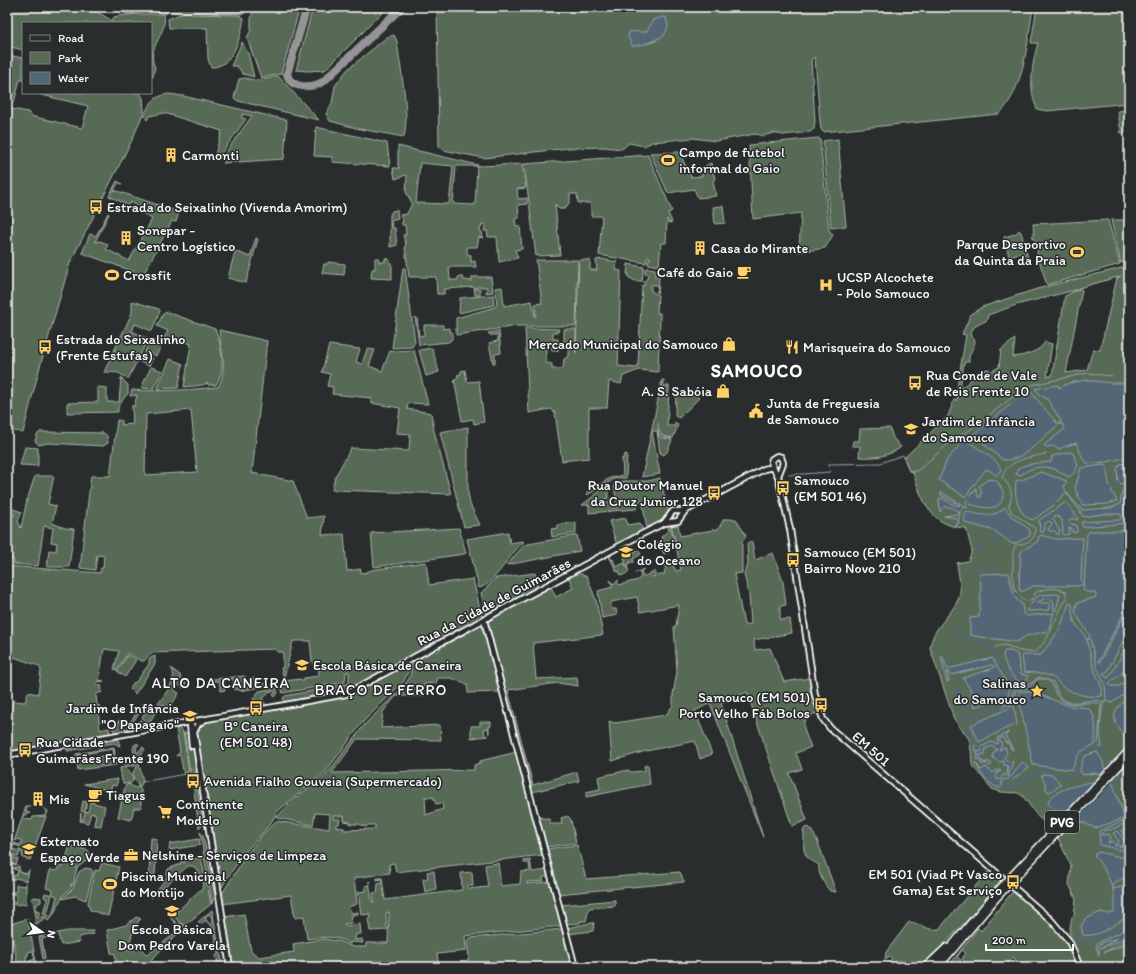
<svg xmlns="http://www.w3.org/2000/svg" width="1136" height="974" font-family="Itim,sans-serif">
<rect width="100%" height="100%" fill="#2a2d2e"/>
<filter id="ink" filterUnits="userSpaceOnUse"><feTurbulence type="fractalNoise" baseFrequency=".025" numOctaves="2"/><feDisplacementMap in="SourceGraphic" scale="8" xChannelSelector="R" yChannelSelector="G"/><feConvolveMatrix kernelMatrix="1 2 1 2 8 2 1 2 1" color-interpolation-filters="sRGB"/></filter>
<g filter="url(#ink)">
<path fill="#566a55" stroke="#aab4aa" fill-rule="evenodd" d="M11,7H90L112,21L114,17C124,14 154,13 164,15C168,34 145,49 155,67L153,77H151V23H23V50L7,46V23L11,17Z
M117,7H167L166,14L152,11L128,14L120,12Z
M171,7H247L244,14L173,12L171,11Z
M254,7H300L281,74L261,78L247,38L251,30V19Z
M313,7H388L325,70L307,71L296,70Z
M437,7H1033C1028,39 1024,91 999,114L823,132L821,129L820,122L815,57L811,60L815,121L814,129L810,132L783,135L773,133L763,136L755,134L716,141L693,138L652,142L644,146L629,143L622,149L604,147L568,148L484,158L443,150L439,146ZM653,20L656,41L645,44L636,32L644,33L648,32Z
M1037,7H1129V103L1047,111L1037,109C1028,89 1032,63 1038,43H1031Z
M180,14L239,15L244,18C241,36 233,68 211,67L208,59L207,28H169L168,19Z
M394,35L397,41C400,67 410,112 404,137L360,129L330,121L326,114L332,103L335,86L347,70L387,37Z
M242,42L248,53L254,77L243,74L237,66H231Z
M7,55L23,58V80H20L14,102L7,105Z
M278,76L319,120L238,101L234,98L239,79L245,78L258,81Z
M33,93H140L143,98L144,111L133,138L70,263L39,370L23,433L7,429V108L28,112L31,116L82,128L88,106Z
M169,94L183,96L287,120L284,159L223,163L229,158L227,156H223L252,116L242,114V118L246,119L217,159L214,158L222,131L164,113L149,116L147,120L144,115C150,103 154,96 169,94Z
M1129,110V132L1121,133L1118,111Z
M316,127L387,143L390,166L332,162V157L314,156Z
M818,138L820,139L829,230L833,235L825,248L799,252L801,213L753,219L749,145Z
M838,139L846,226L831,228L823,141Z
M398,146L482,166L522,164L526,188L517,189L518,199L527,198V204L518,205L519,218L515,219L516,226H520L522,249L515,250L518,258L499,262L497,237H488L487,231H484L485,225L482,224L480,231L482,232L483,238L479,237L477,247H467V254L471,255V262L475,261L476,267H449L450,280H458V277H463L464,280L472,281V277H491L493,292L486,293L487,287H476V289H480V295H475L474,287L444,289V294H437L436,277H409L405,247L406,242H405L403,235H406L405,225H402V222L403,221L400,215L407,214L412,203L406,192L407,176L406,175L395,179L393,168H400L398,166ZM420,163L453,166L449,204L416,203ZM456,166H477L475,205L453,204Z
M679,152L691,177L702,176C702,168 704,166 711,163L715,179L713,181L716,196L698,198L694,189L668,193L650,153Z
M648,155L672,211L668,213L672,222L669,223L667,219L666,243H661L659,266L648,264V260L651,258L647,257L646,263L599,255L602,216H591V203H578L577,194H570V201L565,209H559L555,204L560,255L536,256L524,164Z
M117,181L122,184L119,182L114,190L179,212L176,222L172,221L143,275L82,253L90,234L96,236L108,213L109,214L95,242L100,241L108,244L106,249L129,261L152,219L137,210L138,206L131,202L128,205L109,196Z
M723,206L725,223L715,224L713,207Z
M397,210L398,219L391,221L392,228H395L397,245L390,247V215L392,211Z
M1108,220L1120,264L1047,285L1037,254C1039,248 1035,240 1032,236L1034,235L1033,224Z
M1111,220H1129V261L1121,263Z
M1019,230L1021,232L1028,258L1023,259L1020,253L1009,256L1004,237L1015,234Z
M256,238L258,239L246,283L228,278L235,251L250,257Z
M375,258H379V262H385V258L389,259L392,266V279L371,278L372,269H375Z
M601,259L617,262L616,270L621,271L618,366L636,368L638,365L642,285L644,286L645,283L643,282L647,279L648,274L645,273L646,268L655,269V277H659L658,293L656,291H658L657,285H651V291L658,295L657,313H660V319L658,372L639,370L623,376L621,384L609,381L607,408H589V458L562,461L555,413L551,409L529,413L525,328L559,329L558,332H553V339H558V351H552L551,344H546V363L552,364V369H563L564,359L569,356V344H564V329H576V353L579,260H590V270H597L596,260Z
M536,260H578L576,326H518L456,335V318L495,307L497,304L495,288L502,287L504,306L532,301L535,317H536L535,304L542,303Z
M328,262L345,264L344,275L322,273L324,264H328Z
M628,264L644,267L642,281H638L637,282L628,277L629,274H627Z
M1129,266V967H1082L1075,948L1070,940L1071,934L1069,933L1072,917L1074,916L1076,899L1069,884L1071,866L1058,838L1051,826L1038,817L1023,796L1018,793L1001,792L992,789L972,765L971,750L969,739L954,719L930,648C932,628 950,617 958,600C963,590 958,574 957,563L968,561L972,551L966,528C931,527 922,501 913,472L909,471L904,458L948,416L954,400H957L959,389L957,388L966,335L962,334L971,314L982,307L1037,289ZM1121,276L1117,278L1100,350L1093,349L1087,370L1066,373L1082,290L1079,288ZM1079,289L1065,296L1052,376H1047L1052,344L1045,342C1040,352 1023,356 1013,357L1015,339L1001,350L999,367L990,372L989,369C974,369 972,383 960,388L964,363L969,361C968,353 975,348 975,340L972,338L970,334L974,327L987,320L988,315L1016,305Z
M403,268H405L415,342L412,347L392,348Z
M493,295L494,305L459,313L460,298Z
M132,301L159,309L160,311L152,331L135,324L132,331L148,339L128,379L119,373L104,372L132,313Z
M167,312L215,329C222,345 226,370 216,385H208V383C202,386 192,386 184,387L191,344L172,337L169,342L164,338L168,331L157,326L163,314Z
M415,317L417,318L419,336L424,335V325H443V329L450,328V331L452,332V339L449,342L419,345Z
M219,330L267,341L252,473L293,481L307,518L324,516L322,535L344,534L347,571L361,569L360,572L365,573L371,570L426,562L429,585L473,579L482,618L480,621L346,693L285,703L283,698L285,696L347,684L349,682V672H346L345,682L283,693L281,687H283L284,681L301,679L303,682L304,678L319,676L318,664H313L312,662L310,641H293L284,678L281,668H283V652H277L276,649L151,653L144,661H141L128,653L116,670L114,669L119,651L104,649L99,680L104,681L97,682V686L101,685L102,692L96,694L97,706L99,705L100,709H98L100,730L109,728L110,734L7,753V715H10L13,701L25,702L28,692L38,694L41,670L39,666L14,657L7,666V566L100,573L101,568H103L104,556L97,555L95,570L80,568L91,476H110L117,420L122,421V425L133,424L132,407V405L134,407L137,395L130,396L132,390C158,392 189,390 218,387C229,368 220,349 219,330ZM191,410L197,472L145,475L146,414Z
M499,331L501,353L495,354V363H493L489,343L498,341V335H490L488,333Z
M151,339L162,344L156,356L146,351L144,355L153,358L149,366L140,362Z
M329,345L360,349L356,362L362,364L367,349L375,350L369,366L382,371L390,351L393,352L394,351L414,350L428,404L408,403L407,409L431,413L434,431L451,494L332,490L335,477L351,448L409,451L410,434L397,433L400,408L371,403V398L332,394L333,387L327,386L330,374L322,372Z
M432,348L439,372L426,376L419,350Z
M170,359L183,364L178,388L157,389Z
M151,367L162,371L163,370L153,389L141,388Z
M465,370L467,382L479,381L484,422L474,424L473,419L462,421L454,379L458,378L457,375L461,374V371Z
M121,378L128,385V394L126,395L118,407V412L67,413V403L98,402V392L96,389L98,387L107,388V402H119Z
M662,380H664L663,386H669V389L667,426H675V422L678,425L673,438L662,436L658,429L659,437L672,440L667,452L664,455L660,453L657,431H652L660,474L642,477Z
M678,392L693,393L699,398L679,418L675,416L676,394Z
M468,427V493L470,504L480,525L464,527L440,432Z
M890,428L893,438L901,447C888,457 874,458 859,457L860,446H852L853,441H859L860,429Z
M40,432L104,433L107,436L108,443L103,446L47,443L39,445L35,441L37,435Z
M25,447L38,448V466L20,465Z
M627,454L626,478H616L587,495V492L610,478L623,475L622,458H624V455Z
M35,476H54L48,504L56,506L52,523L65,528L74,529L69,567H47L49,550L56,551L57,543L51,542L53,528L44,526L38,566L13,564L14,560L7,559V514L13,516L15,514H10L11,509L7,507L22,512L18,521L21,528L27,500Z
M660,478L669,514L666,520L647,529L642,500L636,509L589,513V505H582L608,485V498L603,499L604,502H610V498L612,508H617L614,483L624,481H648Z
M626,518L627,525L640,523L643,531L617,545L609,521Z
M724,519H736L746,536L742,542V573L734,574L744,625L751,624L749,595L744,574L748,565L747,543L752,542L755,560L773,553L783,582L786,605L780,606V620L790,619L792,633L754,640L755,650L770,648L784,682L810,678L817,713C796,720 805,731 811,747L796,753L802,769L789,773L807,820L792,826L747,692L721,703L763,837L710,703L695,711L712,754L700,759L695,741L646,751L612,761L609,721L615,723L666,715L673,705V694L677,672L674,626H676L679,605L640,612L637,597L611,602L612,609H616L617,615L602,618L598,591L613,587L610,580L613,584L619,580L617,582L619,585L638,580L641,576L639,572L635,573L644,569L641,572L643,577L651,573V577L655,576L652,573L655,571L657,576L665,574L664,571L666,569L662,561L666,560L670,566L673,565L676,571L681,570L676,546L668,549L669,551L664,554L658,542L662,539L661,537L669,530L667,525L657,530L669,523L676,545L671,524H678L680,536L718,529Z
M576,522V533L552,537L551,529L558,528L557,525Z
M459,528L466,553L464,554L374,567L371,533Z
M508,532L510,543L523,541V543C510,553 494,585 479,588L467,539Z
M577,535L580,551L507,565L524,545Z
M638,550L641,554L633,559L634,562H630L627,566L629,572L621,576L619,571L617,572L609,556L612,554L610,557L612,560L613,559L616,567L624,563L626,566L624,557Z
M535,573L539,589L487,617L481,593L496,578Z
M579,573L587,577L596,600L603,635L533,643L536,679L577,677L578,686L558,683L508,690L533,785L577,772L579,781L532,792L488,622L504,610L551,587L556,597L573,588L569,578Z
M480,626L484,627L501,692L468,693L467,684L451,678H438L436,683L424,684L423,696H396L383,712L381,728L440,725L441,740L357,739L332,773L474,770V765L480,763V761L517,752L543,855L396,872L394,863L389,864L390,873L354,878L357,904L348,907L352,913L358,912V914L352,915L351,923L344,924L346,926L360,924L361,934H356L355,940L362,939L363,943L351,942L350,944C337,935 323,937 307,939L304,916L295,918L291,895L222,904V894L245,857L262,835L276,821L329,829L330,814L315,813L313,825L278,818L277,817L291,802L330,770L365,724L404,686L410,677L412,661L434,650L438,652L441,647ZM425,796L427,798L433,797L436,804L442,803L443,809L426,815ZM333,816H344V821L350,822V824H359L366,827L368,825H375V829L344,830V828L336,827V824H339L340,819H333Z
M128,655L136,660L125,677L117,671Z
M155,656V664L135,694L130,689L133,683L136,682L149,664V659Z
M407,665L409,666L408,672L404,681L361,724L327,770L279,810L270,824L241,857L220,890L205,790C210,772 183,733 207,721C251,713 297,709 340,696C364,689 385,676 407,665Z
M171,668L181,676L180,678L186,683L183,688L176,683L173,689L179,693L169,709L162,704L159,708L160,705L158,704C165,693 179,679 171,668Z
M245,676L247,687L251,686L250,678H254L256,687L257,685L265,683V686L240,691L239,689L235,690L233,679L224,680L225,690L221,691L219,681H214L213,679Z
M276,688L278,693L275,697L273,695L275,692L273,691L268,692L262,701L268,706H264L253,699L259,691Z
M142,704L156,711L147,727L116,733L113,730L112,726L118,725L119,720L124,725V728L129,729L128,725L138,711L140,712L130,726L133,728L134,725L139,727L137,724L140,720L146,725L148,722L142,718L147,710H144L146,707Z
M480,722H491V726L489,727V734L488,728L484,729L485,736H488L471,738V726H480Z
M176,728L180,729L183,732L189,771L184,775L180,755L176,756L180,752Z
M184,733H187C193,743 197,766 194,778H191Z
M118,739L120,746L114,743L67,751V749L71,748Z
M135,744H139L136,748L137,753L143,747L145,749L138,760L143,781L140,787L137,785L138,783L134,780L133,772L137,767L133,748Z
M114,747L116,765L78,770L76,754ZM113,749L114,754L78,760V755Z
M133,756L135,766H126L127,770L131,773L133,781L131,783L124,784L122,781L120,768L125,766L124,758L130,759Z
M648,765L650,784L586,797V792L600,789L598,777L628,770L631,772L645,771L644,766Z
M118,779L116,786L112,785L110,791L84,784Z
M193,783L198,791L203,824L199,828Z
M129,784L135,788L139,787L141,790V808H134L131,820L118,817L125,786Z
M83,801L87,802L85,811L88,812L90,802L105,806L101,826L94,825L96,814L91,813L88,823L80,821L81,813V820H83L85,812L81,811Z
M26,806H31L27,807L26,812L30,813L29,814H25L24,819L32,820L33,817L45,816L46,811L43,808L48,811L30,860L23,858L22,852H20L18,857L10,855L12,849L20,851L21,847L15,845L12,848L14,843L20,845L22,841L17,839L14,842Z
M568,816L571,820L576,843L546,847L538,817L549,819L551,824H562L561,818Z
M806,827L810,828L817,840L836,892L830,891C825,885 817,873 819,865C815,862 808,860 806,855C801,848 806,838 803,830Z
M200,832L203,835L215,896L212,904Z
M151,838L157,839L155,875L149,874Z
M199,839L200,845L169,850L170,844Z
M577,845L586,879L680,872L684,882L558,894L546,849Z
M70,846L88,850L91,857L77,868L73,885L70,884L72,886C69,890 64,894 61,899C57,907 55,914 48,921L45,918L35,925V920L37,917H36L33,901L31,899L34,897L41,898V902L37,904L36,910L40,911L38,917L42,916L45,917L47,914L43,913L47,899L44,897L45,893L52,895L47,914L52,915L57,896L52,894L53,890L46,888L50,870L57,871L58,866L63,867Z
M10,857L18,859L16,865L10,863L9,867L13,868L19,866L20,872L27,874L29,870L27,881L16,878L13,880L14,875H17L18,870L7,868Z
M201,858L211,904L185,925L186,926L152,959L146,967H114L113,963L116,961L115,954L111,953L107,930L126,925L136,917L141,919L139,920L136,927L134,928L128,949L132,951L136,943L147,955L178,931L179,928L170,917L182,928L185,925L181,924L173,915L200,890H202L204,878L193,866H188L151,898L166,878L168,869L181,864V861L185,863V860Z
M530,860L532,872L548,870L549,876L543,877L544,881L527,882V884L550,882L562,926L465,936L466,951L437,954L439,967H232L224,917L244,914L251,951L259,957L294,952L293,944L323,939L339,941L353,947H366V943H388L389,912L386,913L387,930L370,931L368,919L371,918L370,914L361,915L358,892L366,891L365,886L370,885L369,881L372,902H374L373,893H377L378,884L382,883V879L377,880V878H382L385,900L462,890L461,873L472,872L473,886H468V889L488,887L485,865L498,863L501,886L520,884L521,872L530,871L529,863H524V861Z
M102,863L119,867L108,916L90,910L88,903L95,870L99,871Z
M85,868L91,869L93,872L86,900L75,896L62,899L73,888L79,872Z
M991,868L1003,877L983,903L923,967H900L902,962L899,960L897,967H885L892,959L889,956L885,960L886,952L909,922C919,922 928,932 939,929Z
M434,871L436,889L425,892L423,879L428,878L427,872Z
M26,882V904L14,905V901L16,902V895L8,893V897L11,898H7V892H16V885L25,886Z
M1014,890C1040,912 1067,933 1077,967H1017V961L1013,957L1005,967H961L965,962L962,959L966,953L962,950L957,957L961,960L956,967H948L978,928L981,931Z
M615,900V906L589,908L586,921H580V923L565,924L561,905Z
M212,910L223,967H212L218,961L215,957L218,954V949L213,944L216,940L214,929L210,924L213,922L211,916L208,914L205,918L209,924L206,920L201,924L198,922Z
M27,919L28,920L37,967L35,964H29V961L35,959L33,951L28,952V956H26L27,964L18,967L10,924Z
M590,923H594L593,931L568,934L567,928Z
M563,929L573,967H464L469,958L467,942L470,938Z
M68,931H93L94,934L79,937L80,942L61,945L58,934L42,939L45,958L43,959L39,937Z"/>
<path fill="#536676" stroke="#98a3ad" d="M664,17H666L668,27L664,36L645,44L632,46L628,37L629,32C645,30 645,38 653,20Z
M1086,380L1112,383H1129V457L1107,462L1087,463L1084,461L1076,443L1058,449L1053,446L1046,447L1044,445L1065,429L1062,423C1044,433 1026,462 1003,460L973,435L1027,391H1030L1057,423H1060L1061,421L1047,399L1041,396L1035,389L1058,385L1059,388L1069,383Z
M965,439C973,446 1000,460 1001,470L996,476L991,471L986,469L965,497L939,480L947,460Z
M1070,452L1073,453L1078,465L1074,473L1069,477C1063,475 1060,471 1055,469C1043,465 1030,467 1021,475L1016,474L1018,468C1028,463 1040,463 1051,462L1052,456Z
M1129,463V485L1118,483L1117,468L1120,464Z
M1103,465L1107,467C1107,480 1110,489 1117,501L1108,504L1082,505L1075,488L1081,468Z
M1041,472L1067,481L1064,486C1065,494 1077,503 1082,510L1110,508L1120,504L1122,491L1129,490V523L1083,527L1081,522L1120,520L1122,517L1120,514H1102L1083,517L1080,511L1068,495L1064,494L1054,505L1033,520C1017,516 1014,494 1016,481C1025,480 1032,475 1041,472Z
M992,479L997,481L1003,491C1004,515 983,507 967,504L966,501L976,488L978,497H981V490L979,486L987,480Z
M941,492L968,508L964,506L960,512L958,524L955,527L954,526L957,523L956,518L944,516L958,514L959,511C952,508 944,503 940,512L939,499L942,498L956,506L960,505L941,495Z
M1066,502L1078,518L1077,520L1072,518L1069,521L1071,524L1076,525L1077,532L1073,533L1072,529L1069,528V534L1063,535L1062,520L1057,516L1054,517L1053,519L1060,532L1058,535L1055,531H1049L1048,529L1052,524L1049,521L1045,524L1044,532H1040L1039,520Z
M1005,507L1011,516L1030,530V536L1016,543L1012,544L995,531L966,523L964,519L966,511C980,516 995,518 1005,507Z
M1089,531H1129V603L1098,662H1100L1125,614L1129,611V630L1107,672L1103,673L1107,678L1110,676L1129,642C1129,655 1130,666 1119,676C1115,679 1111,680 1109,684L1110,686H1119L1129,679V691L1112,703L1107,701L1103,704C1101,719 1098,735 1103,751L1099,746L1096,748L1098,743L1101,704C1089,699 1073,709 1061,700C1050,692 1057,677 1038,679L1028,688L1016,690L1011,705H1006L1002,708L999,706L1010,700L1015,687L1027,686L1039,677L1053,682C1056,687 1056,692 1060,697C1072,709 1090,696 1103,702L1106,700L1105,684L1097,668L1090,638L1087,641L1094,669L1102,688V696C1088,698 1074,694 1063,687C1059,684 1057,679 1052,677C1043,673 1033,673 1024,672L1022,655H1041L1060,629L1069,603L1072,604C1072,612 1072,619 1077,626C1081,631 1085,633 1086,640L1090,636L1075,612L1077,603L1096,597V594L1094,592H1087L1083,590L1084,584L1078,586H1033L1024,591H1020L1019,586L1021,551L1037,542L1040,535L1057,539L1083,538L1081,581L1084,584L1087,534Z
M1009,573C1011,583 1012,599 1022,604L1023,613L1027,616L1054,613L1048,631L1026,636L1017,642C1001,639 986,639 970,635V618L979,617L981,588L980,574Z
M1056,594L1060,595L1056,610L1054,611L1053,600L1046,598L1036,603H1050V610L1028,611L1026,610L1039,595Z
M1005,651H1011L1017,654L1021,674L1028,676L1026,681L1022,683C1012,680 1003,663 1003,654Z
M941,657H943L947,669L992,658L1010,688L1008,696L974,707L970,689L963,678L994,668V666L991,665L951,675L949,671L947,672L949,681L947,682Z
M1025,691C1044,694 1058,704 1076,707C1081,708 1087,706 1091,711C1097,719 1095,734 1095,745C1076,753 1079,752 1072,770L1033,765L1018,696L1019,692Z
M1129,697V743C1115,723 1105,715 1129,697Z
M1014,706L1017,724L1015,726L1013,725L979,742L971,725Z
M1009,732L1005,736L1013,749L1012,750L1008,743L1005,742L1003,737L999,739L1002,744L999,750L1005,747L1007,753L1004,757L1008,762H1013L1008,777H1011L1022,762L1029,768L1012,780L1002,779V786L999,788C987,784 980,772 975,762L981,770L986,767L993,773L997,770L1001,771L997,773L996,778L999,780L1003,775H1007L1008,766L1004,765V761L998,762L993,758V753L997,750L993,746L986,748L985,754L979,755L982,762H990L992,764L990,766L985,763L983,765L979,760L976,759L978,756L974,746L976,744L978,747L977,751L979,752L982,751L981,747L991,742L998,744L997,738Z
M1097,752L1103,762L1105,772L1101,775L1094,773L1083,775L1080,771C1083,756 1082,756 1097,752Z
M1043,774L1053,775L1061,785L1050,792L1046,790V785L1041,775Z
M1111,779L1125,818L1095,828L1082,822L1070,824L1064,822L1059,818L1053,808L1048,805C1047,787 1097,781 1111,779Z
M1125,820L1129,827V835L1125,836L1121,831L1125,827L1124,824L1110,830H1105L1101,834L1102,835L1109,834L1111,838L1108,843L1114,841L1115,846H1117L1119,841L1113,833L1117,831L1124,840L1129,839V843L1119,846V847L1129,846V852L1100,845L1099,831Z
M1098,852L1129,859V876L1113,883V889L1129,885V916C1116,923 1099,938 1083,935L1081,926L1085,919L1101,912L1109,914L1114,912C1118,892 1106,870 1094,855Z
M1129,928V944L1104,952L1127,941L1122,940L1101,948L1118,938L1104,942L1099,945V955L1096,947L1097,943Z"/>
<path fill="#2a2d2e" d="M1112,778L1114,780L1070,826L1059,820L1097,779Z"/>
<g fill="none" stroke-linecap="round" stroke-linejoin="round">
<path stroke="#98a3ad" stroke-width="1" d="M658,423L659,435L672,439
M789,475L830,472L829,464L880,463L903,455L909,471H917L955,438L970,430L1027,386L1088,373L1112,376
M993,648C1007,642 1008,647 1020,651C1025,652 1031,652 1036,652C1052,636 1055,616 1067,598L1066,592C1058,587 1043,588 1035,593L1033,599L1027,601C1010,594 1013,578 1013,562C1013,555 1012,553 1015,546C1026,542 1036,543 1035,528L1011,512L1009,505C1014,494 1011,486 1002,478C1006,460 1030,457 1046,454
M142,782L185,774L193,767"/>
<path stroke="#536676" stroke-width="3" d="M1110,488L1118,483
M984,538L988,539
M994,538L999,541
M994,545L996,544
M980,554L979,548L982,544
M974,574L978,569L989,568L998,565
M1015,596L1018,594
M952,628L971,639L993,648L999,665L1006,672L1013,686
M946,658L948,662H950
M954,686L957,697H961
M959,691V695L970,710L968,715L961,720
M971,719L1003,705
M967,728L975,744
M978,748H980
M1102,749L1116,779L1123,782L1129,780
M1006,787L1011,779
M1013,788L1015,785L1039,771L1052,772L1065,777L1076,773L1080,757L1087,751L1096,749L1098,745
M1028,788L1029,791
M1073,942C1094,940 1111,933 1129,923"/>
<path stroke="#949696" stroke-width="8" d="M307,7L287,74C291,90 313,88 324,81L402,7"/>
<defs>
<path id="major" d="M773,467L778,476L790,529L815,695L823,719L830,728L1051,920L1069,941L1080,967
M773,467L771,462L772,459L777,456L781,457L783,463L778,476
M664,523L673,511H685
M484,620L575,967
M190,722L194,732L230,967
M190,724L192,746
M194,732L198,724L203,721
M7,755L346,694L642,534L664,523L678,521L685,511L764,469L773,467"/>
<path id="highway" d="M925,967L946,947
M933,967L995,893
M939,967L998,897"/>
</defs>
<use href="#major" stroke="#fff" stroke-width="8"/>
<use href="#highway" stroke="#fff" stroke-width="8"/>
<use href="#major" stroke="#2a2d2e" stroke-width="4.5"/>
<use href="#highway" stroke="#2a2d2e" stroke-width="5"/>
<defs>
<path id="highway-bridge" d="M995,893L1129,750
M998,897L1129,756"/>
</defs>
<use href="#highway-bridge" stroke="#fff" stroke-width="8" stroke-linecap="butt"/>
<use href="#highway-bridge" stroke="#2a2d2e" stroke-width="5"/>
</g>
</g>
<defs>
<symbol id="building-bare" viewBox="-9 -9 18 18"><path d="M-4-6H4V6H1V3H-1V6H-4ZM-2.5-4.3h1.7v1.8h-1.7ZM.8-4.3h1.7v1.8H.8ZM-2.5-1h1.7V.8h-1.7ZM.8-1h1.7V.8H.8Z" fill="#ffd166" stroke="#2a2d2e" stroke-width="2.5" paint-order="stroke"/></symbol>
<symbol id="stadium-bare" viewBox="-9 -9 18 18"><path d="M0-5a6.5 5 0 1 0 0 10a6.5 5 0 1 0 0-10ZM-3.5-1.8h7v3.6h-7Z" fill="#ffd166" stroke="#2a2d2e" stroke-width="2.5" paint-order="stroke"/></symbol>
<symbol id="bus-bare" viewBox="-9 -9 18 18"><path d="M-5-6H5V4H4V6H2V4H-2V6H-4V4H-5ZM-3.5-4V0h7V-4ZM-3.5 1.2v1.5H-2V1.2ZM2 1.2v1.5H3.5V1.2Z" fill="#ffd166" stroke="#2a2d2e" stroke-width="2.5" paint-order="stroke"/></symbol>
<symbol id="cafe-bare" viewBox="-9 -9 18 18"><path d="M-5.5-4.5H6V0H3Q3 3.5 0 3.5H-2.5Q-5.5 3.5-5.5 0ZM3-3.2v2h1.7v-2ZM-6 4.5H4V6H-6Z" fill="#ffd166" stroke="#2a2d2e" stroke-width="2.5" paint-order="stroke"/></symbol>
<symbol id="hospital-bare" viewBox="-9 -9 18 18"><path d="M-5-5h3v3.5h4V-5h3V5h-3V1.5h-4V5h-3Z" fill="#ffd166" stroke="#2a2d2e" stroke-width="2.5" paint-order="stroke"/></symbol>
<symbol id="shop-bare" viewBox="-9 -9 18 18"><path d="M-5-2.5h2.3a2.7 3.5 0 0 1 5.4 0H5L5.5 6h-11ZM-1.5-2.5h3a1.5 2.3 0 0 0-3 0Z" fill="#ffd166" stroke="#2a2d2e" stroke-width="2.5" paint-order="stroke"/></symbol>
<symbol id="restaurant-bare" viewBox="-9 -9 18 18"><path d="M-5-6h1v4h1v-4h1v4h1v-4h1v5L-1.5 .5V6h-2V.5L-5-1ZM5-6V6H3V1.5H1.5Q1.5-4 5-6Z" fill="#ffd166" stroke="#2a2d2e" stroke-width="2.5" paint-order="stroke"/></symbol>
<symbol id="civic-bare" viewBox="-9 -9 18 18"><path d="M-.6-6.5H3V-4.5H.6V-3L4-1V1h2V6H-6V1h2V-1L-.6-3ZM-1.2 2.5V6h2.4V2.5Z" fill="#ffd166" stroke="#2a2d2e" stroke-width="2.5" paint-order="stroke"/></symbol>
<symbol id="school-bare" viewBox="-9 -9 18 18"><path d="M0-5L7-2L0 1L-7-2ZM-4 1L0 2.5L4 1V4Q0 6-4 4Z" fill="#ffd166" stroke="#2a2d2e" stroke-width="2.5" paint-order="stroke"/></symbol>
<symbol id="sight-bare" viewBox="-9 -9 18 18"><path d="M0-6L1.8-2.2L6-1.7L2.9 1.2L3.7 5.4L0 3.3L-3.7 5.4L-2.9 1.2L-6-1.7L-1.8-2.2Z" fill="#ffd166" stroke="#2a2d2e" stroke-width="2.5" paint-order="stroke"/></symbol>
<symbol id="supermarket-bare" viewBox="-9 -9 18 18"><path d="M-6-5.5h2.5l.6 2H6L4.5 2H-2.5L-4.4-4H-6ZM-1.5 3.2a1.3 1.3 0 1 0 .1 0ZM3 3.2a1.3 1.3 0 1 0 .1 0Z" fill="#ffd166" stroke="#2a2d2e" stroke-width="2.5" paint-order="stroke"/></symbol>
<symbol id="office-bare" viewBox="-9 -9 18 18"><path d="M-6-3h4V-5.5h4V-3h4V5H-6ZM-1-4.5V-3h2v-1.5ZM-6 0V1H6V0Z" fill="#ffd166" stroke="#2a2d2e" stroke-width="2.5" paint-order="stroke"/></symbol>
</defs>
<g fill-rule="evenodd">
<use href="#building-bare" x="161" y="145" width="20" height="20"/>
<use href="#stadium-bare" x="658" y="150" width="20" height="20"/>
<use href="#bus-bare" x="86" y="197" width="20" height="20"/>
<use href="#building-bare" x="116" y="228" width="20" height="20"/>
<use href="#building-bare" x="690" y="238" width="20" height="20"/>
<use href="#stadium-bare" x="1067" y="242" width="20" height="20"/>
<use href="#cafe-bare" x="734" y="262" width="20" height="20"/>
<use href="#stadium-bare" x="102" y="265" width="20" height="20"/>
<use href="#hospital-bare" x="816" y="275" width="20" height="20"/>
<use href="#shop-bare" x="719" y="334" width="20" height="20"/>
<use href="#bus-bare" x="35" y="337" width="20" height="20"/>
<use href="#restaurant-bare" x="782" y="337" width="20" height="20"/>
<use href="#bus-bare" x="905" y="373" width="20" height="20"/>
<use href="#shop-bare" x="713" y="381" width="20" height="20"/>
<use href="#civic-bare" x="746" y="401" width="20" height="20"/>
<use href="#school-bare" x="901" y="419" width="20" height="20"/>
<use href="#bus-bare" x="773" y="478" width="20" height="20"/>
<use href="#bus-bare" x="704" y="483" width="20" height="20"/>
<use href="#school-bare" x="616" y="542" width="20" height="20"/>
<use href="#bus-bare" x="783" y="550" width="20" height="20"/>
<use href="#school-bare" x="292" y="655" width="20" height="20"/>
<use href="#sight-bare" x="1027" y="681" width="20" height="20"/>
<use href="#bus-bare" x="811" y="695" width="20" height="20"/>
<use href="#bus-bare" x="246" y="698" width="20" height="20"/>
<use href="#school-bare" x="180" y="706" width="20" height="20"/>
<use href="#bus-bare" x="15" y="740" width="20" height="20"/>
<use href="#bus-bare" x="183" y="771" width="20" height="20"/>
<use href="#cafe-bare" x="85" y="785" width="20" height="20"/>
<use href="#building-bare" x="28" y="789" width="20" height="20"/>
<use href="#supermarket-bare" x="155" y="802" width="20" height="20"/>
<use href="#school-bare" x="19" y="839" width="20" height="20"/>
<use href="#office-bare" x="121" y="845" width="20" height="20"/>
<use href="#bus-bare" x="1003" y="872" width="20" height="20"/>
<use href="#stadium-bare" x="100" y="874" width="20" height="20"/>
<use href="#school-bare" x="162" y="901" width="20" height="20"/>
</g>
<g text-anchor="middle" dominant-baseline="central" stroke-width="3" stroke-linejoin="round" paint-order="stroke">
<rect fill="#2a2d2e" stroke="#bfc0c0" stroke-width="1" x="1045" y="811" width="34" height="22" rx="3"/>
<g font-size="13" font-weight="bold" fill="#fff">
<text x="1062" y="822">PVG</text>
</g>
<g font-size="14" fill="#fff" stroke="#2a2d2e" text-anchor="start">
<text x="679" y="152">Campo de futebol<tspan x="679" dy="16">informal do Gaio</tspan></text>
<text x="182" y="155">Carmonti</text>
<text x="107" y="207">Estrada do Seixalinho (Vivenda Amorim)</text>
<text x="137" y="230">Sonepar -<tspan x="137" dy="16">Centro Logístico</tspan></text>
<text x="1066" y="244" text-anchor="end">Parque Desportivo<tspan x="1066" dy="16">da Quinta da Praia</tspan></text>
<text x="711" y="248">Casa do Mirante</text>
<text x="733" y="272" text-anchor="end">Café do Gaio</text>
<text x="123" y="275">Crossfit</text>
<text x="837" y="277">UCSP Alcochete<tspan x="837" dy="16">- Polo Samouco</tspan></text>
<text x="56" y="339">Estrada do Seixalinho<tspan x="56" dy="16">(Frente Estufas)</tspan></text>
<text x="718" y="344" text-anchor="end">Mercado Municipal do Samouco</text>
<text x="803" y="347">Marisqueira do Samouco</text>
<text x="926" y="375">Rua Conde de Vale<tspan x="926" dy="16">de Reis Frente 10</tspan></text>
<text x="712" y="391" text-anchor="end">A. S. Sabóia</text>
<text x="767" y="403">Junta de Freguesia<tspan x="767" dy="16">de Samouco</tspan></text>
<text x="922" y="421">Jardim de Infância<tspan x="922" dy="16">do Samouco</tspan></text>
<text x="794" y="480">Samouco<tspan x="794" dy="16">(EM 501 46)</tspan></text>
<text x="703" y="485" text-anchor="end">Rua Doutor Manuel<tspan x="703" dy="16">da Cruz Junior 128</tspan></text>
<text x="637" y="544">Colégio<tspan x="637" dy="16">do Oceano</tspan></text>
<text x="804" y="552">Samouco (EM 501)<tspan x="804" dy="16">Bairro Novo 210</tspan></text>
<text x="313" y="665">Escola Básica de Caneira</text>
<text x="1026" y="683" text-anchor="end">Salinas<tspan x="1026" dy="16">do Samouco</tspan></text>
<text x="810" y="697" text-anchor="end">Samouco (EM 501)<tspan x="810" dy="16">Porto Velho Fáb Bolos</tspan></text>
<text x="179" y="708" text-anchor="end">Jardim de Infância<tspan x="179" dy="16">"O Papagaio"</tspan></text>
<text x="256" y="726" text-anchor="middle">Bº Caneira<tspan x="256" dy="16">(EM 501 48)</tspan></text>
<text x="36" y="742">Rua Cidade<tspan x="36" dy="16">Guimarães Frente 190</tspan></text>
<text x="204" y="781">Avenida Fialho Gouveia (Supermercado)</text>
<text x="106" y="795">Tiagus</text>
<text x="49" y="799">Mis</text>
<text x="176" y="804">Continente<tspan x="176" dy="16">Modelo</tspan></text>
<text x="40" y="841">Externato<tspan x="40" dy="16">Espaço Verde</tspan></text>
<text x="142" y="855">Nelshine - Serviços de Limpeza</text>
<text x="1002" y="874" text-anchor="end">EM 501 (Viad Pt Vasco<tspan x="1002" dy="16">Gama) Est Serviço</tspan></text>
<text x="121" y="876">Piscina Municipal<tspan x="121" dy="16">do Montijo</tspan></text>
<text x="172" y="929" text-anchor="middle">Escola Básica<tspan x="172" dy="16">Dom Pedro Varela</tspan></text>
</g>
<g font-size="14" fill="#fff" stroke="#2a2d2e">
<text transform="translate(494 602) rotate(-28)">Rua da Cidade de Guimarães</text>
<text transform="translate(871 749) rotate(41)">EM 501</text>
</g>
<g font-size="15" letter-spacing="1" fill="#fff" stroke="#2a2d2e">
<text x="221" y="683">ALTO DA CANEIRA</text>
<text x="381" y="690">BRAÇO DE FERRO</text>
</g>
<g font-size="18" font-weight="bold" letter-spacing="1" fill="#fff" stroke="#2a2d2e">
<text x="757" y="371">SAMOUCO</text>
</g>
</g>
<rect width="1136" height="974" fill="none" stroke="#2a2d2e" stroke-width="24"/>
<rect x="12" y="12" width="1112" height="950" fill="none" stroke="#fff" stroke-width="1.5" filter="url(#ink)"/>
<rect x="22" y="22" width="130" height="72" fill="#2a2d2e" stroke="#7f8182"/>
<rect x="30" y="35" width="20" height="6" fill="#2a2d2e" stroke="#7f8182"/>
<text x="58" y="42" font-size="12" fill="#ffffff">Road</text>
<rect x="30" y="52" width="20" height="12" fill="#566a55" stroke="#7f8182"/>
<text x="58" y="62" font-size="12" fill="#ffffff">Park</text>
<rect x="30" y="72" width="20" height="12" fill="#536676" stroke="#7f8182"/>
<text x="58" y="82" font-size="12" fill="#ffffff">Water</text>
<g transform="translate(42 932) rotate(104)" stroke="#2a2d2e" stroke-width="3" paint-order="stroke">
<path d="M0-3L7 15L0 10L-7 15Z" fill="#ffffff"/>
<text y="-6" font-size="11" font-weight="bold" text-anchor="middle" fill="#ffffff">N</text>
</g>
<path d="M986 944v6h87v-6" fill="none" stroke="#ffffff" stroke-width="2"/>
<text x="992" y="944" font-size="12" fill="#ffffff" stroke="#2a2d2e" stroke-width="3" paint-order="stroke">200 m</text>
</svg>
